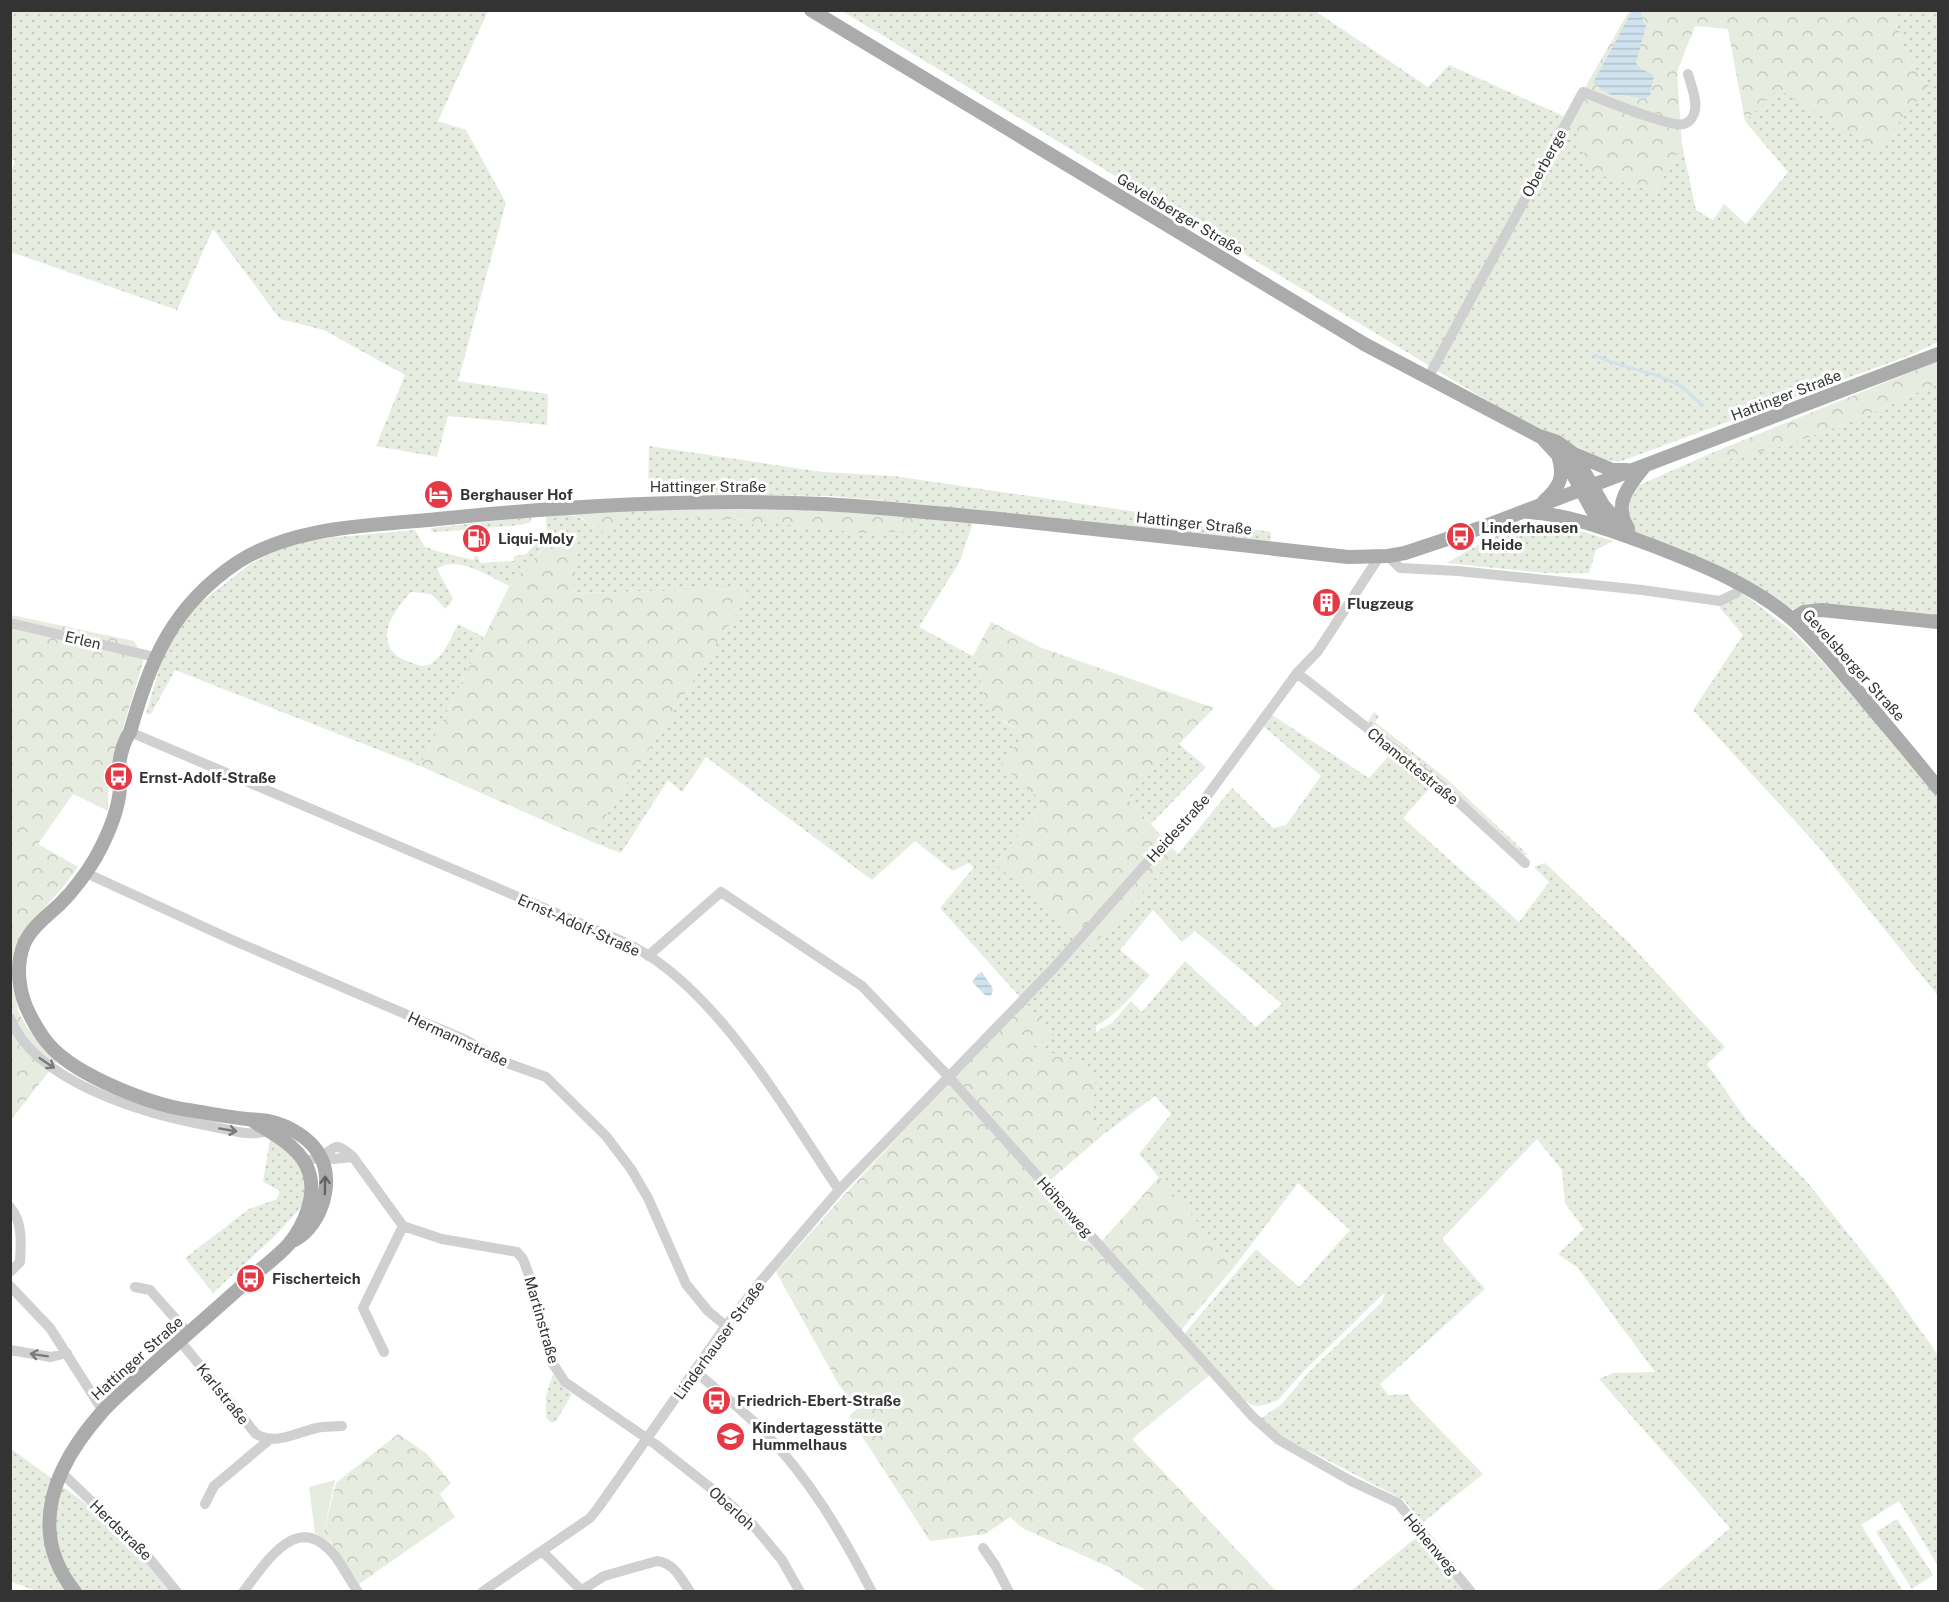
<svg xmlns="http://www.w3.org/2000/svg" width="1949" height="1602" font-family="'Public Sans',sans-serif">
<defs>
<pattern id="grass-dots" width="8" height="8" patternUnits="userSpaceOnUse" patternTransform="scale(1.5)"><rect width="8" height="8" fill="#e6ecdf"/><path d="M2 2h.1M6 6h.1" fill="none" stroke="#c6cbc0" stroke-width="1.8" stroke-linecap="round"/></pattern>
<pattern id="forest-crowns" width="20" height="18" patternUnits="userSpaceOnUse" patternTransform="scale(1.5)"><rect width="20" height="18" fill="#e6ecdf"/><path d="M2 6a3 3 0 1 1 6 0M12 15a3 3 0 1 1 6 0" fill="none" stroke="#c6cbc0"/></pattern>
<pattern id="water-rules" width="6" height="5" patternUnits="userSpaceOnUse" patternTransform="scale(1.5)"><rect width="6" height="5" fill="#cfe2ee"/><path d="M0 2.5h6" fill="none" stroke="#b2c2cd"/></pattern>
</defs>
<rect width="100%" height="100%" fill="#fff"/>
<path fill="url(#grass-dots)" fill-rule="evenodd" d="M11,10L488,11L438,121L466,130L506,203L458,381L548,394L547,425L448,416L437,457L376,446L405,375L324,330L280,319L213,229L177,310L11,252V172L15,161L10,159Z
M842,11H1315L1428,87L1449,65L1572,120L1655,192L1682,145L1696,210L1713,220L1724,204L1746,224L1788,172L1745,121L1777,89L1929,86L1908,58L1892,11H1938V342L1913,354L1624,460L1618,462L1604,460L1501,409Z
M1938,383V619L1806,606L1789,610L1637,533L1629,523L1626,500L1637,486L1714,452L1718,462C1735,457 1754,454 1771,449C1829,433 1884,408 1938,383Z
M649,446L822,472L894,476L1271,532L1270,542L919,504L830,496L648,494Z
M624,509H649L650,517H684L752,520L754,527L763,528L765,522L917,517L973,522L960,561L919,627L978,659L982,690L1003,721L1024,734L1044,803L995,864L1178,854L1232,788L1273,828L1286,825L1321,776L1261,724L1269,713L1369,778L1394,750L1433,784L1403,818L1519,922L1549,882L1534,867L1545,863L1630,944L1725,1047L1707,1064L1747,1121L1808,1183L1884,1279L1938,1355V1566L1899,1501L1861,1525L1903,1591H1657L1730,1528L1599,1379L1613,1373L1655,1372L1578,1268L1558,1254L1584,1229L1565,1203L1562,1170L1537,1139L1442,1239L1485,1289L1380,1384L1388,1395L1408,1394L1411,1400L1483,1474L1422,1523L1404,1500L1279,1435L1258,1420L1281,1405L1308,1373L1383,1301L1385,1292L1304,1371L1278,1400L1268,1404L1257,1406L1250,1404L1235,1392L1184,1334L1256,1249L1299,1287L1350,1230L1298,1183L1235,1266L1139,1154L1171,1114L1155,1096L1104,1134L1088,1115L1097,1085L1030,1045L1054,1035L940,908L974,867L968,863L953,871L915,841L872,880L706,757L682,792L668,780L621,853L590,841L747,597L746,589L572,593L578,549L547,544L509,586C490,577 457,554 437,569L453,599L446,609L431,594L411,592C397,607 376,634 394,653C398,658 405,660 410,662C418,666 424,668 432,663C445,653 451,638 458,624L484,637L420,766L175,670L151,714H146L164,653L178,629L195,607L250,564L286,546L316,539L415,530L424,546L436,551L474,560V556H478L480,563L514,561V556L526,554L539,541L547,543L546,515C568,514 576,512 593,528ZM1153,910L1182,942L1195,931L1282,1004L1256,1027L1185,961L1142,1012L1131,1001L1112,1023L1096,1032V1026C1118,1014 1134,993 1150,975L1120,950Z
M531,517V522L521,525L436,532L431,531V528Z
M1536,522L1558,524L1613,541L1596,550L1589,573H1545L1447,563L1488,539Z
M1742,593L1792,631L1819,658L1878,723L1938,797V996L1816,844L1693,710L1743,635L1720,608L1721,603Z
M1374,712L1379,716L1375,722L1448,780L1527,854L1523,857L1366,724Z
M1179,744L1206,767L1151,824L1127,798Z
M270,1139L288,1150L299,1162L304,1176L306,1190L303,1205L276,1235L213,1293L185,1258L249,1209L277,1199L280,1191L263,1182Z
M553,1374L562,1386L572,1394L556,1421L551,1423L546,1417V1396Z
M10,1448L85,1503L142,1556L171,1591H37L11,1582Z
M1897,1519L1933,1575L1912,1589L1876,1532Z
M1419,1535L1467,1592H1350Z"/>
<path fill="url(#forest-crowns)" d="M1629,11H1892L1908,58L1929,86L1877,150L1778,89L1745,121L1728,29L1695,26L1677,72L1682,145L1655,192L1590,172L1572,120L1587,84Z
M1938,361V383C1884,408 1829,433 1771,449C1754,454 1735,457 1717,462L1714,452Z
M739,508L806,509L917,517L915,531L860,533L765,522L763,529L754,527L752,520L684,517H649V509Z
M624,509V515L604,533L598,525L593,528L582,518L572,514Z
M547,545L578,549L573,593L746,589L747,597L590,841L420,766L511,583Z
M11,615L134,641L144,659L122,731L118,752L113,764L108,794V811L73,794L38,844L78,867L63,887L20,935L14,950L12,974L18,1011L28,1029L57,1061L11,1120Z
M991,622L1042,648L1214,708L1127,798L1178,854L1091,947L995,864L1044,803L1001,765L1024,734L991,712L982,690L978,659L973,656Z
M1025,1001L1055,1036L1031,1046L1083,1063L1097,1085L1088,1115L1104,1134L1048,1182L1100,1243L1159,1177L1235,1266L1177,1335L1211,1374L1132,1439L1276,1591H1147L1109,1567L1024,1529L1010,1517L985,1534L930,1541L849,1416L858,1408L839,1385L776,1272L844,1195Z
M398,1434L426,1453L451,1483L440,1494L455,1517L359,1584L324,1532L336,1483Z"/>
<path fill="#e6ecdf" d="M335,1480L324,1532L331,1543L315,1533L309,1487Z"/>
<path fill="url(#water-rules)" d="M1632,11H1641L1642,19L1646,26L1636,63L1641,69L1654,75L1650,95L1645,99L1624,95H1611L1593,83Z
M982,972L993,989L991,996L985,995L972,982L978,974Z"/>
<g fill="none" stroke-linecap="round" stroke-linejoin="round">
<path stroke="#cfe2ee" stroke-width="3" d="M1595,355C1620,368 1648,370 1673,382C1685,387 1693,398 1703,405"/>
<path stroke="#d0d0d0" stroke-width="10" d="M1428,378L1583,92C1599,98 1671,128 1684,124C1690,122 1694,116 1695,110C1697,99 1691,85 1688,74
M1388,556L1400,568L1458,571L1642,590L1720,601L1736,593L1741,585
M10,623L155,657
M1297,673L1440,785L1525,863
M130,732L622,941C713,981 785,1110 839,1190
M86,873L230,939L466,1040L504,1062L546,1077L606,1136L631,1169L648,1198L686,1284L708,1311L726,1326
M648,956L721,892L862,986L948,1076L1253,1417L1279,1440L1351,1481L1398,1503L1471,1592
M10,1018C35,1083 148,1115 210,1126C231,1130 248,1137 268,1131
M320,1156L333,1159L353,1157
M304,1162C309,1160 314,1159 319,1157C336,1148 335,1140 353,1157L403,1226L442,1239L517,1252L523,1259L530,1278L553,1364L565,1382L655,1444L722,1497L753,1525L782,1560L800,1592
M10,1207C23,1222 21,1243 20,1262L10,1272
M10,1286L50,1328L103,1411
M135,1287L150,1290L189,1334
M180,1341L256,1434C277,1446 296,1432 317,1428C325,1426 333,1427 342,1426
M10,1350L51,1357L67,1353
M384,1352L363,1308L403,1226
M695,1371C718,1391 743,1410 764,1432C810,1479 842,1534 872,1592
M61,1472L143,1551L177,1592
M205,1504L214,1486L269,1440
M983,1548L995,1565L1009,1592
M542,1551L583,1592
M582,1590L604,1576L657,1561C674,1563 681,1578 690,1592
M243,1592C267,1562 297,1509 335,1556C343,1567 350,1580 358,1592
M482,1592L590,1518L598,1508L726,1326L761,1281L839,1190L1053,969L1143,867L1196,811L1297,673L1318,651L1379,557"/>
<path stroke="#ababab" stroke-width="14" d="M811,10L1366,345L1539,436L1557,442L1574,454L1603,505L1631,537
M1544,440L1569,467L1592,510L1606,528
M1574,454L1612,470H1627
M1544,501C1560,487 1565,476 1558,455
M1528,512C1572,515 1610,530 1651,545C1700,564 1751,584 1792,619C1816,640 1836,666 1857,690C1884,723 1912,755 1938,788
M1628,528C1612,505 1629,485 1644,467
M1792,619L1804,612L1822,610L1938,622
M290,1242C319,1231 336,1184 320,1156C313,1142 297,1131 282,1125C268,1120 261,1120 247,1119C227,1117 208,1113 188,1110C149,1104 81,1077 53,1049C43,1039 36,1027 30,1015C19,995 15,966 24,944C31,928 47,916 60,904C74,890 86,874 96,857C107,837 118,812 120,789C120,784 118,780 118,775C119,760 122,744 130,732C151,659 172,606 238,562C296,525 372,526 438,519C566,506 695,498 824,504C879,507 935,513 990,518C1109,530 1229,544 1348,557L1388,556L1405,553L1480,528L1938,354
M75,1592C25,1530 56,1464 102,1412C119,1393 141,1376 159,1359C191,1331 223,1303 255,1274C266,1265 279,1255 289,1244C304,1225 317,1196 309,1172C301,1147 273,1134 253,1121"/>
</g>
<defs><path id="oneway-shaft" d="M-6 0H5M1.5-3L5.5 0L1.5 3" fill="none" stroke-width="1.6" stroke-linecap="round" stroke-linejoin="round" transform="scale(1.5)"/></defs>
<g stroke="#7a7a7a">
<use href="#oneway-shaft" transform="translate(47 1063) rotate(34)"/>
<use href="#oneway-shaft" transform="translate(228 1130) rotate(10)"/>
<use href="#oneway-shaft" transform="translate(39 1355) rotate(-171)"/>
</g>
<use stroke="#636363" href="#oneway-shaft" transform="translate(325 1185) rotate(-89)"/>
<defs>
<symbol id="hotel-disc" viewBox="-11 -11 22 22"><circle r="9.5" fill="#e63946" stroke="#fff"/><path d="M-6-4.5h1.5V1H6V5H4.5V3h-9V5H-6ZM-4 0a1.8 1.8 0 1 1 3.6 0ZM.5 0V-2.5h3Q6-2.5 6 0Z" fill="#fff"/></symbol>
<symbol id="bus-disc" viewBox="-11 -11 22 22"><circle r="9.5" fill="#e63946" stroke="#fff"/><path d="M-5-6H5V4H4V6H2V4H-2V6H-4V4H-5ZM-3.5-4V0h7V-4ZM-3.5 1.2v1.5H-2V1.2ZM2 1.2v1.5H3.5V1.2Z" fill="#fff"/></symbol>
<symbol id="fuel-disc" viewBox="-11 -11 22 22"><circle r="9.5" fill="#e63946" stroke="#fff"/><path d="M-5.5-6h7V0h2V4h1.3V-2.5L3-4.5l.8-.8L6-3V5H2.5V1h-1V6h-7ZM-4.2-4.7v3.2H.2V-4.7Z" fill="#fff"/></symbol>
<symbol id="building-disc" viewBox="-11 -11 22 22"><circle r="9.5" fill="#e63946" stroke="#fff"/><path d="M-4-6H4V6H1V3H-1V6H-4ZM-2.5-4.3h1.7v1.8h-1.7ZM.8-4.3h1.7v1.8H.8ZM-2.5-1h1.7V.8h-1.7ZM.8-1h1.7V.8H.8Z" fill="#fff"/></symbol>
<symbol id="school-disc" viewBox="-11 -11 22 22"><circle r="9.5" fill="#e63946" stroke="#fff"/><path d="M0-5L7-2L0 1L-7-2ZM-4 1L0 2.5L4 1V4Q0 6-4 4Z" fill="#fff"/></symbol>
</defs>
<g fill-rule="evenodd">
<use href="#hotel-disc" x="422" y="478" width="33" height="33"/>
<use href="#bus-disc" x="1444" y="520" width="33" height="33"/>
<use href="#fuel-disc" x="460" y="522" width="33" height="33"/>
<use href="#building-disc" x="1310" y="586" width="33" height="33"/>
<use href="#bus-disc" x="102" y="760" width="33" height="33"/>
<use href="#bus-disc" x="234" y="1262" width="33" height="33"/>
<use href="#bus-disc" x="700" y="1384" width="33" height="33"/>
<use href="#school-disc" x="714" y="1420" width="33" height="33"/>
</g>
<g text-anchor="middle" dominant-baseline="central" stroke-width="6" stroke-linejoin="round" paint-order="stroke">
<g font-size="15" fill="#333" stroke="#fff">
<text transform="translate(1544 163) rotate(-61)">Oberberge</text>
<text transform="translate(1180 214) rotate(31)">Gevelsberger Straße</text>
<text transform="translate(1786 395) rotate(-21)">Hattinger Straße</text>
<text x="708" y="486">Hattinger Straße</text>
<text transform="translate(1194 523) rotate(6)">Hattinger Straße</text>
<text transform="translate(83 640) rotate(13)">Erlen</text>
<text transform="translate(1854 665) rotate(48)">Gevelsberger Straße</text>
<text transform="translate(1413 766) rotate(39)">Chamottestraße</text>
<text transform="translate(1178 828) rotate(-48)">Heidestraße</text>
<text transform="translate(579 925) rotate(24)">Ernst-Adolf-Straße</text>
<text transform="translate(458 1039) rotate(25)">Hermannstraße</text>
<text transform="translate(1065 1207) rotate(48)">Höhenweg</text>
<text transform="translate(542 1320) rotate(74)">Martinstraße</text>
<text transform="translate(719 1340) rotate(-54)">Linderhauser Straße</text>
<text transform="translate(137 1358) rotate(-42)">Hattinger Straße</text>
<text transform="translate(223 1394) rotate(51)">Karlstraße</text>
<text transform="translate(732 1508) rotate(42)">Oberloh</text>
<text transform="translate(121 1530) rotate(44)">Herdstraße</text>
<text transform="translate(1431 1544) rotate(50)">Höhenweg</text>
</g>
<g font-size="15" font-weight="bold" fill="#333" stroke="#fff" text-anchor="start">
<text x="460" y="494">Berghauser Hof</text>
<text x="1481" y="527">Linderhausen<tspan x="1481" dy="17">Heide</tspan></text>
<text x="498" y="538">Liqui-Moly</text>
<text x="1347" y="603">Flugzeug</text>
<text x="139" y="777">Ernst-Adolf-Straße</text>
<text x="272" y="1278">Fischerteich</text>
<text x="737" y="1400">Friedrich-Ebert-Straße</text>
<text x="752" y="1427">Kindertagesstätte<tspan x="752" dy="17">Hummelhaus</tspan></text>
</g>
</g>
<rect width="1949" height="1602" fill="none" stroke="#333333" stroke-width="24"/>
</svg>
